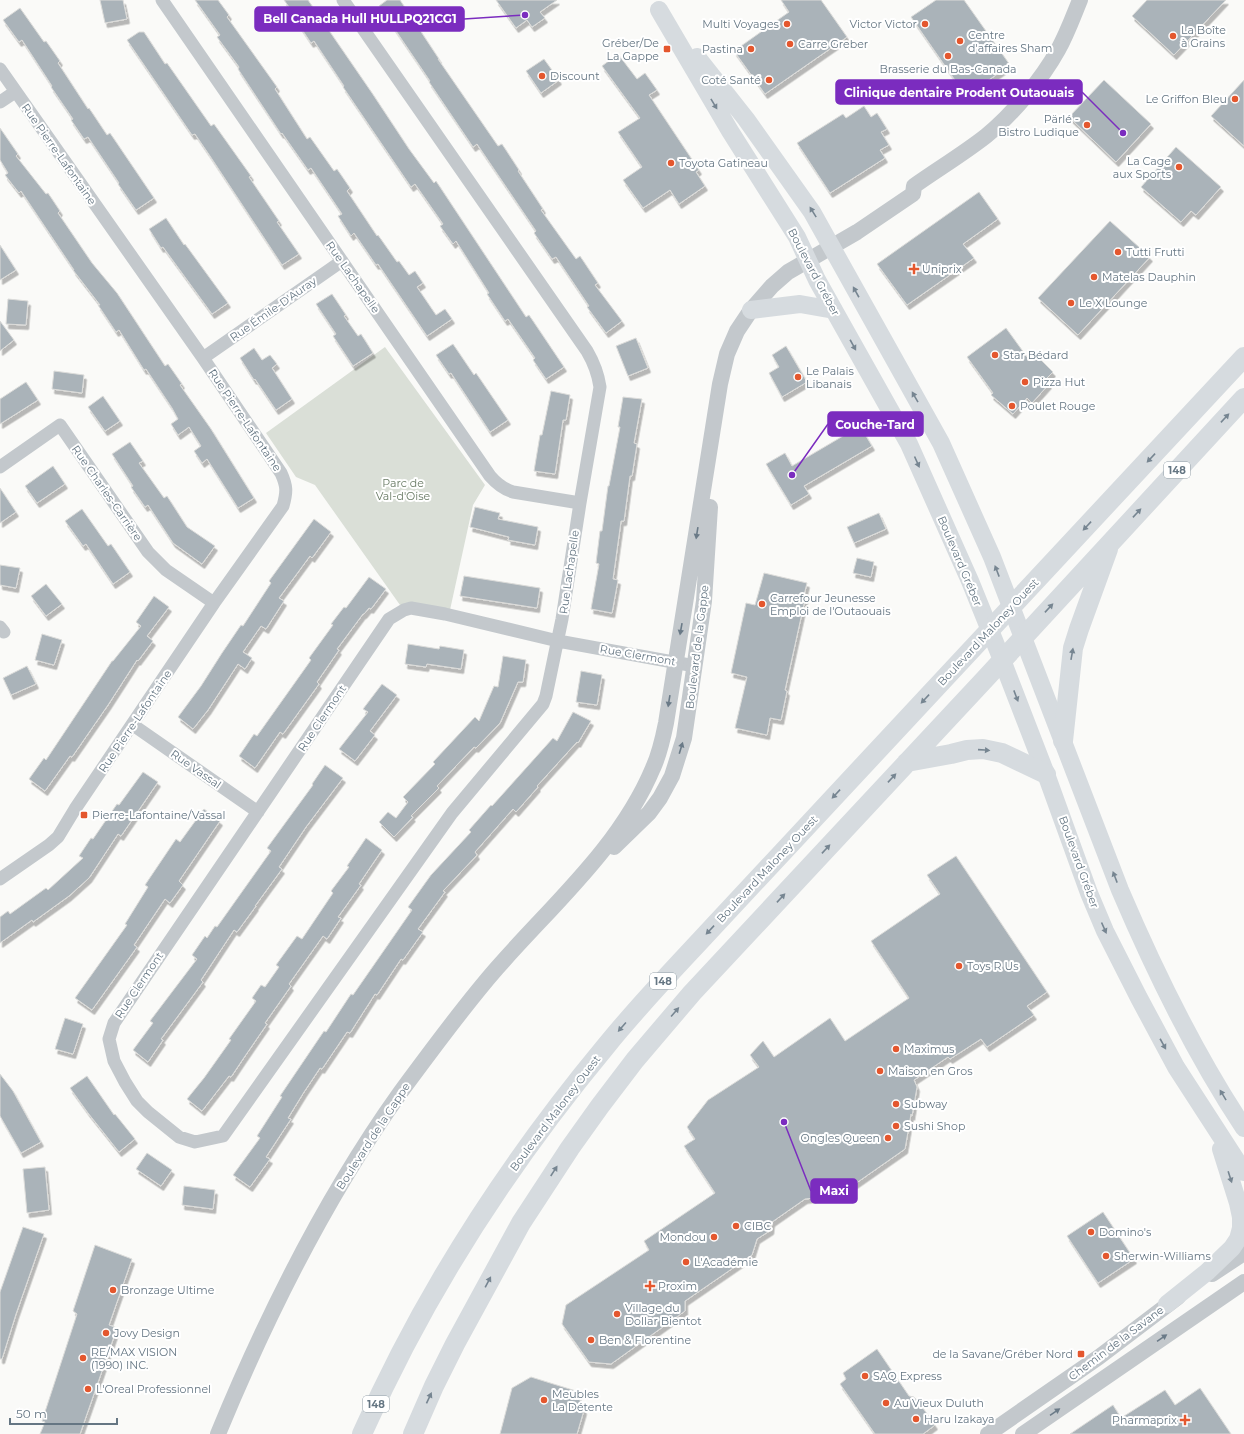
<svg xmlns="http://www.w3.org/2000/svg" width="1244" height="1434" font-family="Montserrat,sans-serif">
<defs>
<filter id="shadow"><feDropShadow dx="2.5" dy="4.5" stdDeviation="0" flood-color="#0004"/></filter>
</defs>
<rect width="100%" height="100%" fill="#fafaf8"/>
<path fill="#dadfd7" d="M385,347L485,485L473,505L450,610L408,603L400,605L315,485L296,477L266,433Z"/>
<path fill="#aab3b9" stroke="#dcdcda" filter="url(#shadow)" d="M100,0H123L127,19L105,23Z
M195,0H218L229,15L227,17L277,87L275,89L307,139L310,137L334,171L337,169L350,188L347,191L377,236L378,235L397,262L399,261L409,275L415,271L423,283L417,287L436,315L445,309L452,319L427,336L378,264L376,265L354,233L351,236L338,216L342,214L311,168L308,170L282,133L281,134L238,69L239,67L217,37L220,35Z
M284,0H308L372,93L409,149L434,183L436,181L526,317L529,315L564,367L546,379L533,360L535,358L508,319L505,321L487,294L489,293L456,241L453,244L440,226L443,224L415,184L411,187L343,87L344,86L314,41L311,43L297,22L299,21Z
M387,0H400L439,59H438L498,146L502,144L519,170L518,171L543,209L541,210L576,259L580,256L598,283L595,285L622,321L606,333L587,307L589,306L556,257L552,259L534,233L536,231L477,144L473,147L429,82L430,81L379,6Z
M496,0H557L540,12L545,18L532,27L527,20L516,28Z
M781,0H821L847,37L765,94L734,51L789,12Z
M936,0H964L1010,65L966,96L911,17Z
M1147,0H1226L1174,55L1132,16Z
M20,8L44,42L46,41L60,61L58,63L88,109L89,108L107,135L110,133L154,198L136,210L118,184L119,183L88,137L84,139L71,120L73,119L51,87L52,86L22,40L19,42L3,20Z
M139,32H144L165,64L167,63L211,126L214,124L251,176L249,177L279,221L277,222L299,254L282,265L210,156L195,134L192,135L127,40Z
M618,54L637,79L645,73L657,90L649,95L699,170L696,172L705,186L679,204L670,190L643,208L623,180L642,167L618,132L640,118L602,66Z
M544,59L559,80L541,93L526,71Z
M1104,80L1151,124L1116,162L1069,117Z
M1244,80V146L1211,116Z
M864,106L871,117L877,113L887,129L881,132L889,145L880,150L885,158L830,193L797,143L835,119L843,114L846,118Z
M0,128L18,154L16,156L46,194L48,193L60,211L58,213L92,263L117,293L165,366L168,364L182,384L180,385L211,429L254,498L238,508L207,459L202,463L194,451L201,446L189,427L178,435L171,424L178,419L172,408L146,369L144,370L119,330L116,332L98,305H100L73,270H74L21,191L19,193L5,175L8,173L0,160Z
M1176,147L1221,187L1196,215L1191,211L1181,222L1141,187Z
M979,192L998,219L963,244L974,258L907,305L877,264Z
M166,218L184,245L185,244L228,303L212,314L163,247L161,248L149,229Z
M1110,221L1150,257L1078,335L1038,298Z
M0,245L16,270L0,280Z
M332,294L346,315L344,316L358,336L361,334L373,353L353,366L333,336L336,334L316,304Z
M8,299L28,301L26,325L6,324Z
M0,321L14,340L0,351Z
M1006,328L1027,357L1032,351L1053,372L1045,380L1049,384L1032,403L1027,398L1013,414L991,395L993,393L967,357Z
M636,338L648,368L628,376L616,346Z
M453,344L474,375L476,373L508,420L490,432L451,373L449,374L436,355Z
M786,346L807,382L782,397L769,373L779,367L772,355Z
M254,348L262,360L270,355L277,364L272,368L292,399L276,410L255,379L254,380L240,358Z
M54,371L84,375L82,393L52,389Z
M26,382L38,400L0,424V399Z
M551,391L570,395L566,420H563L555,474L534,471L540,435H542Z
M103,396L120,421L105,431L88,407Z
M623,397L642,399L634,443L637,444L632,476H630L624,521H621L613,579L618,580L612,613L591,609L599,564L596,563L600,531H602L608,486H609L620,427H618Z
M860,426L872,446L804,486L809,494L791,505L766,464L785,453L792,466Z
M130,442L143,461L139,463L164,498L167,496L187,527L215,546L202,564L173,543L148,505L145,507L131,487L133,486L112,454Z
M53,466L65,484L37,503L25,486Z
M0,488L16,512L0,523Z
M475,507L500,513L498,519L538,527L535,545L508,540L509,537L470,527Z
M82,509L108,546L111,544L130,572L113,584L86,544L83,546L65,521Z
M879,513L886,529L854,543L847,527Z
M314,519L331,532L312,558L310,556L279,598L284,601L266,629L261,626L243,652L252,658L245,669L238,664L208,710L193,729L178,717L201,686L222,653L241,625L243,626L271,583L269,581Z
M857,558L874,562L871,577L853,573Z
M0,565L20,568L16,588L0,585Z
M764,573L807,583L804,595H806L785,690L787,691L781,720L770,718L767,735L735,728L747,677L731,673L746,603L755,605Z
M464,576L540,588L537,608L460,596Z
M369,577L386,589L371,609L369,608L364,614H363L337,649L339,650L317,682L319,684L283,734L280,732L255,768L239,756L254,734L257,736L311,660L309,658L333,625L331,624L344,607L346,608Z
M46,584L62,604L46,616L31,596Z
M154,596L169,607L147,636L153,641L138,661L137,660L108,705L72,757L70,756L45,791L29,779L44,758L46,760L112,661H113L141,626L136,622Z
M42,634L62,640L54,665L35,660Z
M408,644L439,649L440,646L464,650L461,669L427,664L426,667L405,664Z
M503,656L526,660L523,682H518L500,723L476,748L474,747L437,786L439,788L411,816L413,817L394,837L379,822L388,812L396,818L408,802L403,797L435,764L433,762L475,717L479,721L494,686L498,687Z
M27,666L36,684L11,695L3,678Z
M581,671L602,675L597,705L576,702Z
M382,684L397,695L370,731L375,735L355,761L339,749L368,712L363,709Z
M573,712L591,721L578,743L577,742L537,786L538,787L516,812L513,809L475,852L477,855L443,891L445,892L418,929L423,932L403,960L401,959L377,995L375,994L350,1033L347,1032L322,1069L320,1068L304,1092L288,1118L291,1119L266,1157L270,1159L250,1187L233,1175L260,1138L257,1136L282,1097L280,1096L324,1031L326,1032L351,994L353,995L412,910L408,907L431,875L471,832L469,830L491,805L492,806L553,738L557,741Z
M325,765L343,778L306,827L279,867L282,869L255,906H256L237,932L234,930L201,980L203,982L161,1039L163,1040L148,1062L133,1050L153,1023L150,1021L197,959L192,955L205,936L207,938L215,926L217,927L271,851L267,848L313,785L312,784Z
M143,772L158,782L121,836L118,834L89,878L69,896L33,922L32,920L0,943V917L8,911L10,914L46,888L48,890L83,858L79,856L91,838L93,839L117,804L119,805Z
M204,809L220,821L179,881L183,885L170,903L165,899L134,945L137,947L92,1010L75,998L127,925L125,924L148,887L145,885L176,839L180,842Z
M366,838L382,850L359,884L361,885L338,917L341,918L327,939L323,936L289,984L291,986L265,1023L267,1024L243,1059L231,1077L229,1076L202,1111L187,1099L204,1078L231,1040L229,1039L256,1001L252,998L261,985L265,987L279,967L276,965L297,936L302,939L333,893L331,891L349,867L347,866Z
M956,856L1047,992L1027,1006L1034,1015L987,1047L981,1039L950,1059L948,1057L914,1080L917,1087L912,1116L911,1114L905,1149L842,1193L823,1191L814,1198L805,1199L772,1222L771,1230L757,1239L752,1255L685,1301V1311L611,1364L589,1362L562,1324L566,1305L649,1250L644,1241L715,1193L684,1146L695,1139L687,1127L708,1100L759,1067L750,1055L763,1041L774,1057L830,1018L845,1041L909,998L871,941L940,894L927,875Z
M65,1018L83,1024L73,1054L55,1049Z
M0,1074L13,1091L41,1142L21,1153L0,1116Z
M87,1076L114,1115L115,1114L135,1139L119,1152L88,1113L70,1088Z
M147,1153L172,1170L161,1186L136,1169Z
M45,1167L49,1210L27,1213L23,1169Z
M184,1186L215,1190L213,1209L182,1205Z
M1103,1212L1134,1259L1098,1283L1067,1236Z
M23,1227L44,1234L16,1314L2,1359H0V1292Z
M95,1245L132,1259L109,1325L117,1328L80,1434H40L45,1422L42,1421L77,1314L73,1311Z
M877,1349L909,1396L914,1397L920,1404L935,1425L923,1434H875L840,1384L846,1379L843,1373Z
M531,1377L576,1391L584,1410L577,1434H500L512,1388Z
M1200,1388L1231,1434H1070L1113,1405L1121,1418L1165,1390L1175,1405Z"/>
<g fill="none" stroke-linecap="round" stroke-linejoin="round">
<path stroke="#c3c8cc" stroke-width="13" d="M162,0L490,476C497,484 503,489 513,492L580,503
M343,0L587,351C594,363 598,373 600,387L580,503L562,619L546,696L543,704L452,813L223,1136L195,1142L179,1137L148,1112L137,1101L125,1082L114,1061L109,1039L114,1023L389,619L404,610L411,608L445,614L558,641L695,666
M0,69L203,358L281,473C287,486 287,492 283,506L214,603L75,809L58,837L49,845L0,879
M0,102L15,92
M203,358L342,261
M0,467L60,425L148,552L166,570L214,603
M0,627L4,632
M133,725L258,812"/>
<path stroke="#c3c8cc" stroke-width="16" d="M614,847L649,813L660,798L672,776L684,738L704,601L710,507
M1212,1274L1244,1253
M218,1434C267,1315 325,1198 400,1093C431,1051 462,1008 497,968C552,905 620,847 653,768C660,753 663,738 666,723L720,384L727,354L737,331L751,310L772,286L788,272L857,232L913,194L914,186C938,169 963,154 986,136C1012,115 1042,79 1058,50C1067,34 1073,17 1080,0
M988,1434L1099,1357L1178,1297
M1023,1434L1244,1282"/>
<path stroke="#d6dbdf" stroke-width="18" d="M659,10L730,131L797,237L817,280L909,444L970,581L1002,660L1046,774L1089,893L1105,931L1139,998L1176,1067L1244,1172
M697,57L746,119L812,212L941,443L992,557L1120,890C1155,972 1194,1053 1244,1128
M751,310L800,304L834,310
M1167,1304L1207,1272L1232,1248L1238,1239L1241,1228V1217L1238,1203L1221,1149"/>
<path stroke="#d6dbdf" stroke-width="20" d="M1063,741L1073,648L1079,629L1108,549
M907,762L951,754L967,750L983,749L1002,753L1046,774
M362,1434C424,1294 508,1164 606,1046C639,1005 676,967 712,928L1244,357
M413,1434L434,1386L455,1344L521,1223L570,1148L600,1106L635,1060L692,993L985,679L1244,398"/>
</g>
<defs><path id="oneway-solid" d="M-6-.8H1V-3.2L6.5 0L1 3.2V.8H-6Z"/></defs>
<g fill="#768591">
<use href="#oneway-solid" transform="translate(714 104) rotate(59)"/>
<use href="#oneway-solid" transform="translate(813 212) rotate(-122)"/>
<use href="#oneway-solid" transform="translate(856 292) rotate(-119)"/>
<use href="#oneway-solid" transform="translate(853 345) rotate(61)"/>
<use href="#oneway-solid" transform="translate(915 397) rotate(-120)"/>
<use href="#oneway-solid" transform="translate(1225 418) rotate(-47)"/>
<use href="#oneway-solid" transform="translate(1151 458) rotate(133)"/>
<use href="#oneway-solid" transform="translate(917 462) rotate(66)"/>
<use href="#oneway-solid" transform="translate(1137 513) rotate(-47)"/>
<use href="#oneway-solid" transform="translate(1087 526) rotate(133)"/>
<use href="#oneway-solid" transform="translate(997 571) rotate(-111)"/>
<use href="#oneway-solid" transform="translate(1049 608) rotate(-47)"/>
<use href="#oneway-solid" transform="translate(1072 654) rotate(-80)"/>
<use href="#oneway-solid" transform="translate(1016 696) rotate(69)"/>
<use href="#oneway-solid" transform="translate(925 699) rotate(133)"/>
<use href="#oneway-solid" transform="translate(984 750) rotate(4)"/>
<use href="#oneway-solid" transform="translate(892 778) rotate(-47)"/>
<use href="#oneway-solid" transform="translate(836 794) rotate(133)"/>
<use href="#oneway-solid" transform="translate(826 849) rotate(-47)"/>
<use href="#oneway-solid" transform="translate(1115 877) rotate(-111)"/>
<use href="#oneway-solid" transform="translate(781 898) rotate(-47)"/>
<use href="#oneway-solid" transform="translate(1104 928) rotate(66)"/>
<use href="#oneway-solid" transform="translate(710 930) rotate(133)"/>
<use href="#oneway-solid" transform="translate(675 1012) rotate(-49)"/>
<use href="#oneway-solid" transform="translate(622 1027) rotate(131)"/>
<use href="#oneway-solid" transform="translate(1163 1044) rotate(61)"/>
<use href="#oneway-solid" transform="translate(1223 1095) rotate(-121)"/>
<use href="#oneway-solid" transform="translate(554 1171) rotate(-57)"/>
<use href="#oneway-solid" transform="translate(1230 1177) rotate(72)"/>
<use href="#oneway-solid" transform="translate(488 1282) rotate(-62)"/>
<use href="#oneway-solid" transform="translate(429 1398) rotate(-65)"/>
</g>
<g fill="#6a7a87">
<use href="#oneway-solid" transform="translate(697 533) rotate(99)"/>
<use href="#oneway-solid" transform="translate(681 629) rotate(100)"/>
<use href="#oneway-solid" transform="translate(669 701) rotate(99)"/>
<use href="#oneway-solid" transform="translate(681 748) rotate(-73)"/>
<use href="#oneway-solid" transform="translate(1162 1338) rotate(-34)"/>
<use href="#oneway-solid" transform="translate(1055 1412) rotate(-34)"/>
</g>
<g fill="#e4572e" stroke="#fff" stroke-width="1.5">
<circle cx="787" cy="24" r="4"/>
<circle cx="925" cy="24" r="4"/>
<circle cx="1173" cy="36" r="4"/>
<circle cx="960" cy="41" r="4"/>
<circle cx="790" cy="44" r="4"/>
<rect x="663" y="45" width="8" height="8" rx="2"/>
<circle cx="751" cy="49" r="4"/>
<circle cx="948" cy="56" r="4"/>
<circle cx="542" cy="76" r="4"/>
<circle cx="769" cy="80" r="4"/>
<circle cx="1235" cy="99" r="4"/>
<circle cx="1087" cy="125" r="4"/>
<circle cx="671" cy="163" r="4"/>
<circle cx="1179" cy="167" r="4"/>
<circle cx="1118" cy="252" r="4"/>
<path d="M912 263h4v4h4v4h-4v4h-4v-4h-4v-4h4z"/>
<circle cx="1094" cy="277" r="4"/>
<circle cx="1071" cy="303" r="4"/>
<circle cx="995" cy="355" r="4"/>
<circle cx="798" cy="377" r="4"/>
<circle cx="1025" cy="382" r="4"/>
<circle cx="1012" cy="406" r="4"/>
<circle cx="762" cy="604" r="4"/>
<rect x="80" y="811" width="8" height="8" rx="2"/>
<circle cx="959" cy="966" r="4"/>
<circle cx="896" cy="1049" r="4"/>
<circle cx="880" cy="1071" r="4"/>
<circle cx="896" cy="1104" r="4"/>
<circle cx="896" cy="1126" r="4"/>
<circle cx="888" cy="1138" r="4"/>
<circle cx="736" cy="1226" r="4"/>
<circle cx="1091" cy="1232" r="4"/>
<circle cx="714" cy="1237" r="4"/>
<circle cx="1106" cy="1256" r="4"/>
<circle cx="686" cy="1262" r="4"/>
<path d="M648 1280h4v4h4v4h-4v4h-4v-4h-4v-4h4z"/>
<circle cx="113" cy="1290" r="4"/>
<circle cx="617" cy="1314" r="4"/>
<circle cx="106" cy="1333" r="4"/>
<circle cx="591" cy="1340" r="4"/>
<rect x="1077" y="1350" width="8" height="8" rx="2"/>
<circle cx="83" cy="1358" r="4"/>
<circle cx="865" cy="1376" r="4"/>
<circle cx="88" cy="1389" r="4"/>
<circle cx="544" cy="1400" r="4"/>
<circle cx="886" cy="1403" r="4"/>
<circle cx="916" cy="1419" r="4"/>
<path d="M1183 1414h4v4h4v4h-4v4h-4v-4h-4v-4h4z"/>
</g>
<g text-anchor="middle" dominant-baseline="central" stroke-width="4" stroke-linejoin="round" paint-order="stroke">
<g fill="#fff" stroke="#939fa8" stroke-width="1">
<rect x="1164" y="462" width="26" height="16" rx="3"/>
<rect x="650" y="973" width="26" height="16" rx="3"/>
<rect x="363" y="1396" width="26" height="16" rx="3"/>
</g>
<g font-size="10" font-weight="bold" fill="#657683">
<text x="1177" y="470">148</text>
<text x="663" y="981">148</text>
<text x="376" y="1404">148</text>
</g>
<g font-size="11" fill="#657683" stroke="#fff" text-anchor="start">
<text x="779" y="24" text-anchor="end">Multi Voyages</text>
<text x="917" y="24" text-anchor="end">Victor Victor</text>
<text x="1181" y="30">La Boîte<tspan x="1181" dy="13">à Grains</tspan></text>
<text x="968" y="35">Centre<tspan x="968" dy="13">d'affaires Sham</tspan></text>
<text x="659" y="43" text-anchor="end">Gréber/De<tspan x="659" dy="13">La Gappe</tspan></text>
<text x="798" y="44">Carre Greber</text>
<text x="743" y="49" text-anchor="end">Pastina</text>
<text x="948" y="69" text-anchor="middle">Brasserie du Bas-Canada</text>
<text x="550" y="76">Discount</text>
<text x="761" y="80" text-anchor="end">Coté Santé</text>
<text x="1227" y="99" text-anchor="end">Le Griffon Bleu</text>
<text x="1079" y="119" text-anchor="end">Pärlé -<tspan x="1079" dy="13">Bistro Ludique</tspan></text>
<text x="1171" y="161" text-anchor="end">La Cage<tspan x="1171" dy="13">aux Sports</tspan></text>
<text x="679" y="163">Toyota Gatineau</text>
<text x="1126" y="252">Tutti Frutti</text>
<text x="922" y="269">Uniprix</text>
<text x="1102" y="277">Matelas Dauphin</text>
<text x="1079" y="303">Le X Lounge</text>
<text x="1003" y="355">Star Bédard</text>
<text x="806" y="371">Le Palais<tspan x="806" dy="13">Libanais</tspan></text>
<text x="1033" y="382">Pizza Hut</text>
<text x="1020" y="406">Poulet Rouge</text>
<text x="770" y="598">Carrefour Jeunesse<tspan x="770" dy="13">Emploi de l'Outaouais</tspan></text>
<text x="92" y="815">Pierre-Lafontaine/Vassal</text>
<text x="967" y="966">Toys R Us</text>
<text x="904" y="1049">Maximus</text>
<text x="888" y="1071">Maison en Gros</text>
<text x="904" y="1104">Subway</text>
<text x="904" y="1126">Sushi Shop</text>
<text x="880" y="1138" text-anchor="end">Ongles Queen</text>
<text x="744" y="1226">CIBC</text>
<text x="1099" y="1232">Domino's</text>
<text x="706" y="1237" text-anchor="end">Mondou</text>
<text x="1114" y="1256">Sherwin-Williams</text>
<text x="694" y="1262">L'Académie</text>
<text x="658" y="1286">Proxim</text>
<text x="121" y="1290">Bronzage Ultime</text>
<text x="625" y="1308">Village du<tspan x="625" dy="13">Dollar Bientot</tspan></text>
<text x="114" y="1333">Jovy Design</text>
<text x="599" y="1340">Ben &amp; Florentine</text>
<text x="91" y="1352">RE/MAX VISION<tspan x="91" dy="13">(1990) INC.</tspan></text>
<text x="1073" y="1354" text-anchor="end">de la Savane/Gréber Nord</text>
<text x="873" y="1376">SAQ Express</text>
<text x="96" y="1389">L'Oreal Professionnel</text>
<text x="552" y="1394">Meubles<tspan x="552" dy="13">La Détente</tspan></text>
<text x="894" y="1403">Au Vieux Duluth</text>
<text x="924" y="1419">Haru Izakaya</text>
<text x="1177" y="1420" text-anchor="end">Pharmaprix</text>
</g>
<g font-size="11" fill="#657683" stroke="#fff">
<text transform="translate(59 154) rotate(55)">Rue Pierre-Lafontaine</text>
<text transform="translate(814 272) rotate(62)">Boulevard Gréber</text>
<text transform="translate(353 277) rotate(55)">Rue Lachapelle</text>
<text transform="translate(273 309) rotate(-35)">Rue Émile-D'Auray</text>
<text transform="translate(245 420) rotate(56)">Rue Pierre-Lafontaine</text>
<text transform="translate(107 493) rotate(55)">Rue Charles-Carrière</text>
<text transform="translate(960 561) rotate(67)">Boulevard Gréber</text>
<text transform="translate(569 572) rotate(-82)">Rue Lachapelle</text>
<text transform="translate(988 632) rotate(-47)">Boulevard Maloney Ouest</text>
<text transform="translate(697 647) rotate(-83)">Boulevard de la Gappe</text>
<text transform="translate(638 655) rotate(10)">Rue Clermont</text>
<text transform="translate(322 718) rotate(-56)">Rue Clermont</text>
<text transform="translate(135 721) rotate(-56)">Rue Pierre-Lafontaine</text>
<text transform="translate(196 769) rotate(35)">Rue Vassal</text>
<text transform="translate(1079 862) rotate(70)">Boulevard Gréber</text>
<text transform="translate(767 869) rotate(-47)">Boulevard Maloney Ouest</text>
<text transform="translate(139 985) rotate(-56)">Rue Clermont</text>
<text transform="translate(555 1113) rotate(-53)">Boulevard Maloney Ouest</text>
<text transform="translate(373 1136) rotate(-57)">Boulevard de la Gappe</text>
<text transform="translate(1116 1343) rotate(-37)">Chemin de la Savane</text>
</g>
<g font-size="11" fill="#687a64" stroke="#fff">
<text x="403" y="483">Parc de<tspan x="403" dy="13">Val-d'Oise</tspan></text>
</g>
</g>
<path fill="none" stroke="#7b2cbf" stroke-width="1.5" d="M525 15L464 19M1123 133L1082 92M792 475L828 424M784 1122L811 1191"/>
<g fill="#7b2cbf" stroke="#fff" stroke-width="1.5">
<circle cx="525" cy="15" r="4"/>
<circle cx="1123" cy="133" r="4"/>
<circle cx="792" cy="475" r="4"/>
<circle cx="784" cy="1122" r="4"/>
</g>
<g fill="#7b2cbf" stroke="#7b2cbf" stroke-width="1.5">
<rect x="255" y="7" width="209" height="24" rx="4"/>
<rect x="836" y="80" width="246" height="24" rx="4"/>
<rect x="828" y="412" width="95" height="24" rx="4"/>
<rect x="811" y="1179" width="46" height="24" rx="4"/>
</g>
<g font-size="12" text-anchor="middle" font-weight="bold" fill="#fff">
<text x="360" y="23">Bell Canada Hull HULLPQ21CG1</text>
<text x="959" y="97">Clinique dentaire Prodent Outaouais</text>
<text x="875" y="429">Couche-Tard</text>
<text x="834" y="1195">Maxi</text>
</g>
<path d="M10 1418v6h107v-6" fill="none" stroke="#657683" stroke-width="2"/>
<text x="16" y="1418" font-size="12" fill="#657683" stroke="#ffffff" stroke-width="3" paint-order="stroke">50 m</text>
</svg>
